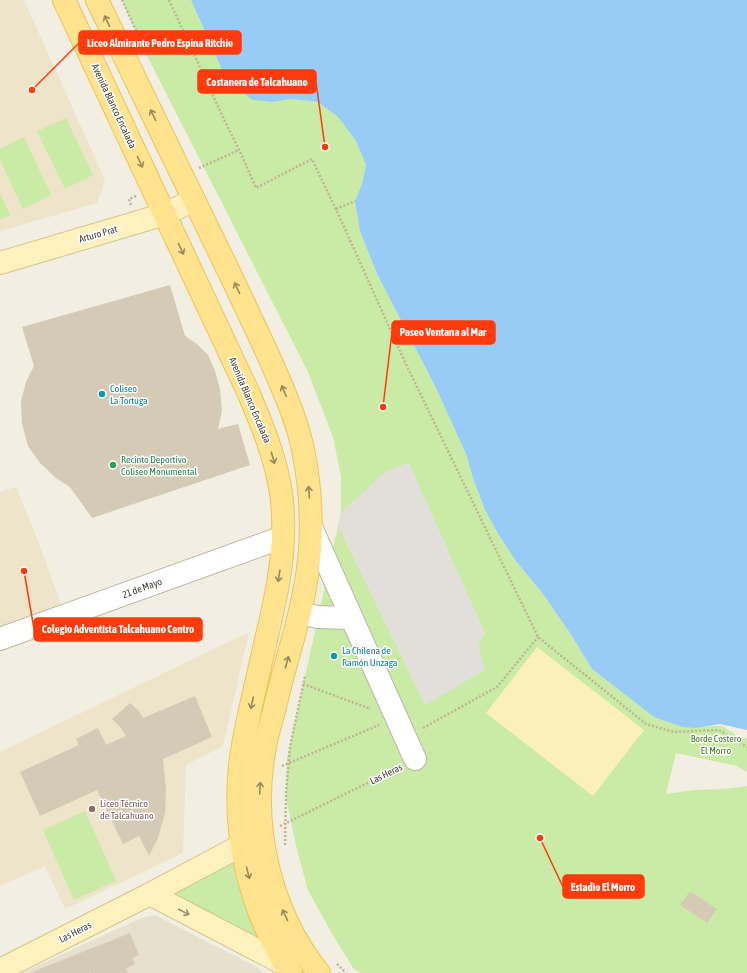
<svg xmlns="http://www.w3.org/2000/svg" width="747" height="973" font-family="'Asap Condensed',sans-serif">
<rect width="100%" height="100%" fill="#f2eee1"/>
<path fill="#e7e0cf" d="M155,915L257,967L264,973H22L141,918Z"/>
<path fill="#ede4ca" d="M0,0H24L105,180L97,203L0,231Z
M16,487L36,536L62,607L0,629V492Z
M249,632L223,746L186,765L183,853L65,909L45,866L0,886V752Z"/>
<path fill="#c9eba6" d="M122,0H191L224,74L273,102L291,99L318,102L338,117L356,141L366,165L362,184L355,201L360,231L377,274L436,388L466,454L473,478L485,510L497,532L515,560L543,594L570,633L592,669L654,717L682,727L722,726L742,739L747,738V772L737,766L676,753L666,794L695,790L724,789L747,786V973H361L353,968L331,932L308,890L298,854L286,799L287,758L341,513V476L333,437L308,372L140,42Z
M66,118L93,175L65,189L37,131Z
M24,137L51,195L23,209L0,160V149Z
M0,193L10,215L0,220Z
M85,811L116,881L74,900L43,830Z
M233,856L264,946L167,891Z"/>
<path fill="#fbf0b9" d="M537,647L644,730L593,796L486,713Z"/>
<path fill="#e2dfdb" d="M409,463L485,633L478,644L485,670L425,705L338,526L341,513L386,471Z"/>
<path fill="#98cbf5" d="M191,0H747V730L720,724L696,728L682,727L654,717L592,669L570,633L543,594L515,560L497,532L485,510L473,478L466,454L436,388L377,274L360,231L355,201L362,184L366,165L356,141L338,117L318,102L291,99L273,102L253,100L240,91L224,74Z"/>
<path fill="#d4cab6" d="M169,30L176,48L160,54L153,36Z
M170,285L185,336L197,344L208,355L215,371L220,389L222,411L218,429L238,424L250,465L92,518L70,487L56,478L40,463L28,446L22,424L21,401L26,382L34,366L22,327Z
M195,696L212,737L163,759L166,789L165,813L158,838L149,856L139,836L123,844L97,790L40,816L20,772L79,745L76,739L98,728L106,745L126,736L120,727L112,719L130,703L139,711L143,718Z
M690,891L717,909L707,923L680,905Z
M130,933L139,955L132,958L135,964L126,968L128,973H91V972L89,973H30Z"/>
<g fill="none" stroke-linecap="round" stroke-linejoin="round">
<defs>
<path id="street" d="M311,527L415,759
M300,613L318,617L351,618
M0,639L283,537"/>
<path id="secondary" d="M0,263L165,214L194,200
M150,894L286,965
M0,970L150,894L242,845"/>
<path id="primary" d="M64,0L249,394C265,432 282,473 283,516C285,559 275,602 265,644C258,677 249,711 243,745C229,822 247,908 291,973
M97,0C135,78 173,156 211,235C231,275 250,316 269,357C283,389 298,421 304,455C310,486 312,518 310,549C308,582 300,614 291,646C285,667 279,689 274,711C270,725 266,738 264,752C251,828 270,912 319,973"/>
</defs>
<use href="#street" stroke="#beb6a4" stroke-width="24"/>
<use href="#secondary" stroke="#d6c68d" stroke-width="24"/>
<use href="#primary" stroke="#ecc556" stroke-width="24"/>
<path stroke="#c1b394" stroke-width="2.5" stroke-dasharray="2 2" stroke-linecap="butt" d="M122,0L141,41
M169,0L221,113L242,156L256,188L312,159L340,218L404,360L538,637L646,724L674,732L719,730L747,747
M199,168L239,150
M131,205L129,199L136,196
M336,209L355,201
M303,684L371,709
M423,728L497,687L538,637
M282,766L379,725
M280,826L398,768
M285,845L286,793L290,747L305,676
M337,964L346,973"/>
<use href="#street" stroke="#fff" stroke-width="22"/>
<use href="#secondary" stroke="#fff2bf" stroke-width="22"/>
<use href="#primary" stroke="#ffe38e" stroke-width="22"/>
</g>
<defs><path id="oneway-shaft" d="M-6 0H5M1.5-3L5.5 0L1.5 3" fill="none" stroke-width="1.6" stroke-linecap="round" stroke-linejoin="round"/></defs>
<g stroke="#98885b">
<use href="#oneway-shaft" transform="translate(107 21) rotate(-116)"/>
<use href="#oneway-shaft" transform="translate(153 115) rotate(-116)"/>
<use href="#oneway-shaft" transform="translate(140 162) rotate(65)"/>
<use href="#oneway-shaft" transform="translate(181 249) rotate(65)"/>
<use href="#oneway-shaft" transform="translate(237 288) rotate(-116)"/>
<use href="#oneway-shaft" transform="translate(284 391) rotate(-113)"/>
<use href="#oneway-shaft" transform="translate(273 458) rotate(74)"/>
<use href="#oneway-shaft" transform="translate(309 492) rotate(-94)"/>
<use href="#oneway-shaft" transform="translate(279 576) rotate(99)"/>
<use href="#oneway-shaft" transform="translate(287 662) rotate(-75)"/>
<use href="#oneway-shaft" transform="translate(252 703) rotate(103)"/>
<use href="#oneway-shaft" transform="translate(260 788) rotate(-87)"/>
<use href="#oneway-shaft" transform="translate(248 873) rotate(76)"/>
<use href="#oneway-shaft" transform="translate(285 915) rotate(-115)"/>
</g>
<use stroke="#988f71" href="#oneway-shaft" transform="translate(184 912) rotate(28)"/>
<g fill="#0f9aa8" stroke="#fff" stroke-width="1.5">
<circle cx="102" cy="394" r="4"/>
<circle cx="334" cy="656" r="4"/>
</g>
<circle fill="#2e9e5b" stroke="#fff" stroke-width="1.5" cx="113" cy="465" r="4"/>
<circle fill="#8d6e63" stroke="#fff" stroke-width="1.5" cx="92" cy="809" r="4"/>
<g text-anchor="middle" dominant-baseline="central" stroke-width="3" stroke-linejoin="round" paint-order="stroke">
<g font-size="10" fill="#443e32" stroke="#fff">
<text transform="translate(114 106) rotate(65)">Avenida Blanco Encalada</text>
<text transform="translate(98 234) rotate(-16)">Arturo Prat</text>
<text transform="translate(250 400) rotate(67)">Avenida Blanco Encalada</text>
<text transform="translate(142 588) rotate(-20)">21 de Mayo</text>
<text transform="translate(386 774) rotate(-26)">Las Heras</text>
<text transform="translate(75 932) rotate(-27)">Las Heras</text>
</g>
<g font-size="10" fill="#0d838f" stroke="#fff" text-anchor="start">
<text x="110" y="388">Coliseo<tspan x="110" dy="12">La Tortuga</tspan></text>
<text x="342" y="650">La Chilena de<tspan x="342" dy="12">Ramón Unzaga</tspan></text>
</g>
<g font-size="10" fill="#27864d" stroke="#fff" text-anchor="start">
<text x="121" y="459">Recinto Deportivo<tspan x="121" dy="12">Coliseo Monumental</tspan></text>
</g>
<g font-size="10" fill="#3f7922" stroke="#fff">
<text x="716" y="738">Borde Costero<tspan x="716" dy="12">El Morro</tspan></text>
</g>
<g font-size="10" fill="#785e54" stroke="#fff" text-anchor="start">
<text x="100" y="803">Liceo Técnico<tspan x="100" dy="12">de Talcahuano</tspan></text>
</g>
</g>
<path fill="none" stroke="#ff3a0c" stroke-width="1.5" d="M32 90L79 43M325 147L316 82M383 407L392 332M24 571L34 629M540 838L563 887"/>
<g fill="#ff3a0c" stroke="#fff" stroke-width="1.5">
<circle cx="32" cy="90" r="4"/>
<circle cx="325" cy="147" r="4"/>
<circle cx="383" cy="407" r="4"/>
<circle cx="24" cy="571" r="4"/>
<circle cx="540" cy="838" r="4"/>
</g>
<g fill="#ff3a0c" stroke="#ff3a0c" stroke-width="1.5">
<rect x="79" y="31" width="162" height="23" rx="4"/>
<rect x="198" y="70" width="118" height="23" rx="4"/>
<rect x="392" y="321" width="103" height="23" rx="4"/>
<rect x="34" y="618" width="168" height="23" rx="4"/>
<rect x="563" y="875" width="81" height="23" rx="4"/>
</g>
<g font-size="11" text-anchor="middle" font-weight="bold" fill="#fff">
<text x="160" y="47">Liceo Almirante Pedro Espina Ritchie</text>
<text x="257" y="86">Costanera de Talcahuano</text>
<text x="443" y="336">Paseo Ventana al Mar</text>
<text x="118" y="633">Colegio Adventista Talcahuano Centro</text>
<text x="603" y="891">Estadio El Morro</text>
</g>
</svg>
